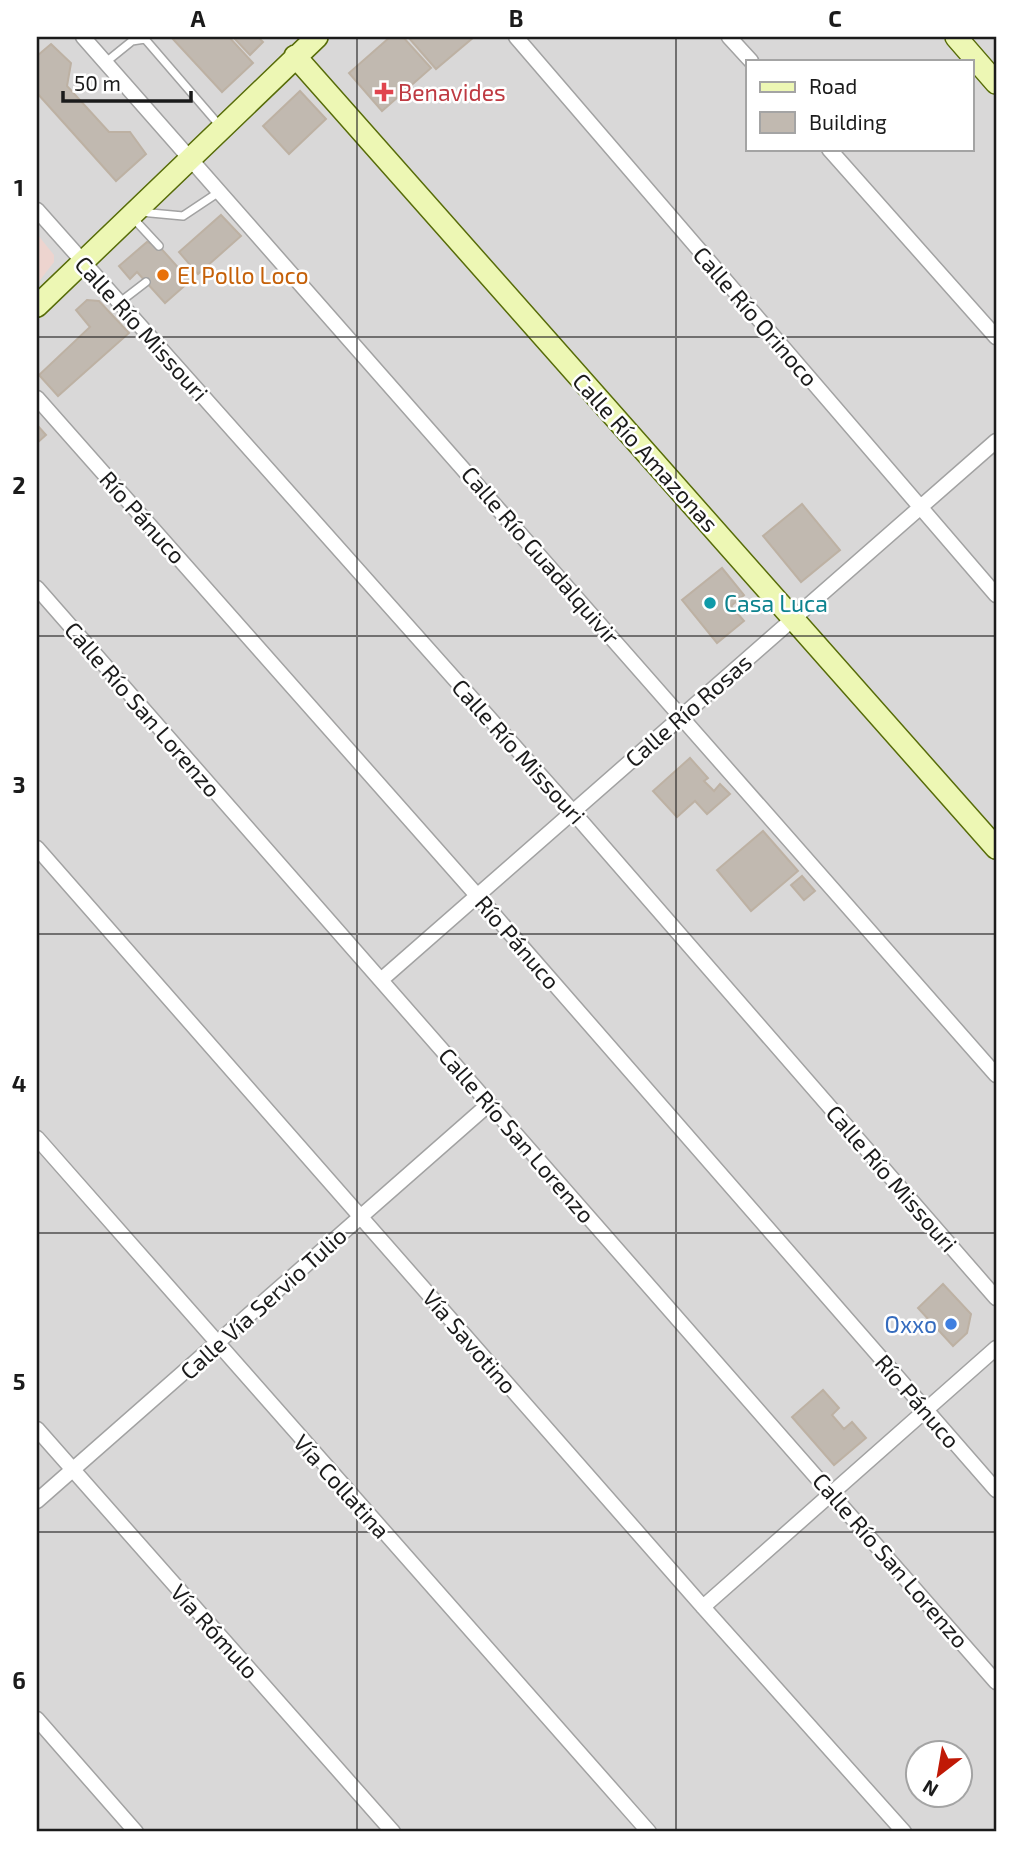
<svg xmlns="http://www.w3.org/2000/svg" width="1033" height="1869" font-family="'Exo 2',sans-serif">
<rect width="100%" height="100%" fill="#eceae0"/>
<path fill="#d9d8d8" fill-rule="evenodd" d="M37,37H996V1832H37ZM748,61H972V149H748ZM918,1754H960V1796H918Z"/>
<path fill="#edd4cf" d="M37,234L54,255V262L37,284Z"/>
<path fill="#c1b9b0" stroke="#bdb1a3" stroke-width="2" d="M171,37H229L253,63L222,92Z
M233,37H258L263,42L250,55Z
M390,37H403L431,68L382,111L349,73Z
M408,37H474L436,69Z
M51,44L71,63L67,86L109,132H130L146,154L116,181L37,93V56Z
M300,91L326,119L289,154L263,126Z
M221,215L241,236L198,274L179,252Z
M147,242L159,246L190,281L165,303L137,272L130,279L119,266Z
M87,300L99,301L129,333L58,396L39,375L90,327L76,310Z
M37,425L46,435L37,443Z
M802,504L840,550L801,582L763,536Z
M722,568L744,595L731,606L744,621L717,643L682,600Z
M690,758L708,778L704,781L714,791L720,784L730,794L707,814L695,801L677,817L653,791Z
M763,831L798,871L751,911L717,870Z
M802,876L815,891L804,900L791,885Z
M943,1284L971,1314L967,1333L953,1346L918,1308Z
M823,1390L839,1408L832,1415L844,1429L852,1422L866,1438L834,1465L792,1417Z"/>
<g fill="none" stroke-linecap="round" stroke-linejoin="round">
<defs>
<path id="lane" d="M106,62L132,41L145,39L220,126
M140,212L183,216L219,192
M133,218L159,246
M120,302L146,282"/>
<path id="street" d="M83,37L996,1075
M516,37L996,595
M729,37L751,61
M829,149L996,337
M37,210L573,812L996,1298
M37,398L489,909L996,1490
M37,588L996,1682
M37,848L703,1607L904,1832
M381,980L996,441
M37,1138L649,1832
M37,1429L393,1832
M37,1501L489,1104
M703,1607L996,1348
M37,1719L136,1832"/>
<path id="secondary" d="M956,37L996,83
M295,56L996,848
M37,306L317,37"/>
</defs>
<use href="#lane" stroke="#a2a2a2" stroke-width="10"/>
<use href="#street" stroke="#a2a2a2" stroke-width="17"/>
<use href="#secondary" stroke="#576c08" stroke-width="24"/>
<use href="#lane" stroke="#fff" stroke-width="7"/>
<use href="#street" stroke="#fff" stroke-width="14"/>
<use href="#secondary" stroke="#edf7b4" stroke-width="21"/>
</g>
<path fill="none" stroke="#1b1b1b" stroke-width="2" stroke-opacity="0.55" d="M357,37V1832M676,37V1832M37,337H996M37,636H996M37,934H996M37,1233H996M37,1532H996"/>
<path fill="#e0444e" stroke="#fff" stroke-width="2.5" d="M380.5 81.5h7v7h7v7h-7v7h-7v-7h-7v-7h7z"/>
<circle fill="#e8710a" stroke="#fff" stroke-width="2.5" cx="163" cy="275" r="7"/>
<circle fill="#0f9aa8" stroke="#fff" stroke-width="2.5" cx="710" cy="603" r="7"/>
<circle fill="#3f7fe0" stroke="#fff" stroke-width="2.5" cx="951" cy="1324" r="7"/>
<g text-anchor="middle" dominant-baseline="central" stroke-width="5" stroke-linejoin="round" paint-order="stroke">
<g font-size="23" fill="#be3a42" stroke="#fff" text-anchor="start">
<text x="398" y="92">Benavides</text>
</g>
<g font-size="23" fill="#c56008" stroke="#fff" text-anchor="start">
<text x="177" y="275">El Pollo Loco</text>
</g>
<g font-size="23" fill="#1b1b1b" stroke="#fff">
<text transform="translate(756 316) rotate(49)">Calle Río Orinoco</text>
<text transform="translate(142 328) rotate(48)">Calle Río Missouri</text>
<text transform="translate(646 452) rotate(48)">Calle Río Amazonas</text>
<text transform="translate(143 517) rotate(48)">Río Pánuco</text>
<text transform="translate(541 555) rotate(49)">Calle Río Guadalquivir</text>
<text transform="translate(143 709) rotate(49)">Calle Río San Lorenzo</text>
<text transform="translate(688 710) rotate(-41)">Calle Río Rosas</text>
<text transform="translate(519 751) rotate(48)">Calle Río Missouri</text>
<text transform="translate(518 942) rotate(49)">Río Pánuco</text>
<text transform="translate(517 1135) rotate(49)">Calle Río San Lorenzo</text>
<text transform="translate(892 1178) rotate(49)">Calle Río Missouri</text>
<text transform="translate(263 1303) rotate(-42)">Calle Vía Servio Tulio</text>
<text transform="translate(470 1341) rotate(49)">Vía Savotino</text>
<text transform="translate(918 1401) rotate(49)">Río Pánuco</text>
<text transform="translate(342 1486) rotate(48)">Vía Collatina</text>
<text transform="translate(891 1560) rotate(49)">Calle Río San Lorenzo</text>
<text transform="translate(215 1631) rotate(48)">Vía Rómulo</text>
</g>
<g font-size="23" fill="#0d838f" stroke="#fff" text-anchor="start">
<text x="724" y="603">Casa Luca</text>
</g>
<g font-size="23" fill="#366cbe" stroke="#fff" text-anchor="end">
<text x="937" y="1324">Oxxo</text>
</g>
</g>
<rect width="1033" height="1869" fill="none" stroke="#ffffff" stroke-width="77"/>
<rect x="746" y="60" width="228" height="91" fill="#ffffff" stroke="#a4a4a4" stroke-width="2"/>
<rect x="760" y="82" width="35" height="10" fill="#edf7b4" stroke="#a4a4a4" stroke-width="2"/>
<text x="809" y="94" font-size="21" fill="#1b1b1b">Road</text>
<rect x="760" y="112" width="35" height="21" fill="#c1b9b0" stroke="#a4a4a4" stroke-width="2"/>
<text x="809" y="130" font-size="21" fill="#1b1b1b">Building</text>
<g transform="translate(939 1774) rotate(211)"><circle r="33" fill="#ffffff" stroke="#a4a4a4" stroke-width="2"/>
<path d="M0-5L12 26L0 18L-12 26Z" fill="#c01906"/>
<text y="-10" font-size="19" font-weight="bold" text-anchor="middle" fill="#1b1b1b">N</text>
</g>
<path d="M63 91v10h128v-10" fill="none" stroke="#1b1b1b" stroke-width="3.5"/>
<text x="74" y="91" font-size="21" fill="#1b1b1b" stroke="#ffffff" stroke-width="5" paint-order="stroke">50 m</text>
<rect x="38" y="38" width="957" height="1792" fill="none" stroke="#1b1b1b" stroke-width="2.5"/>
<g font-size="23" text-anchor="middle" font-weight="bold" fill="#1b1b1b">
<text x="198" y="27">A</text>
<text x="516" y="27">B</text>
<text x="835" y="27">C</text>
<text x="19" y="196">1</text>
<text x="19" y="494">2</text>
<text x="19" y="793">3</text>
<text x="19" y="1092">4</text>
<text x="19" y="1390">5</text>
<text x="19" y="1689">6</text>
</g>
</svg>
